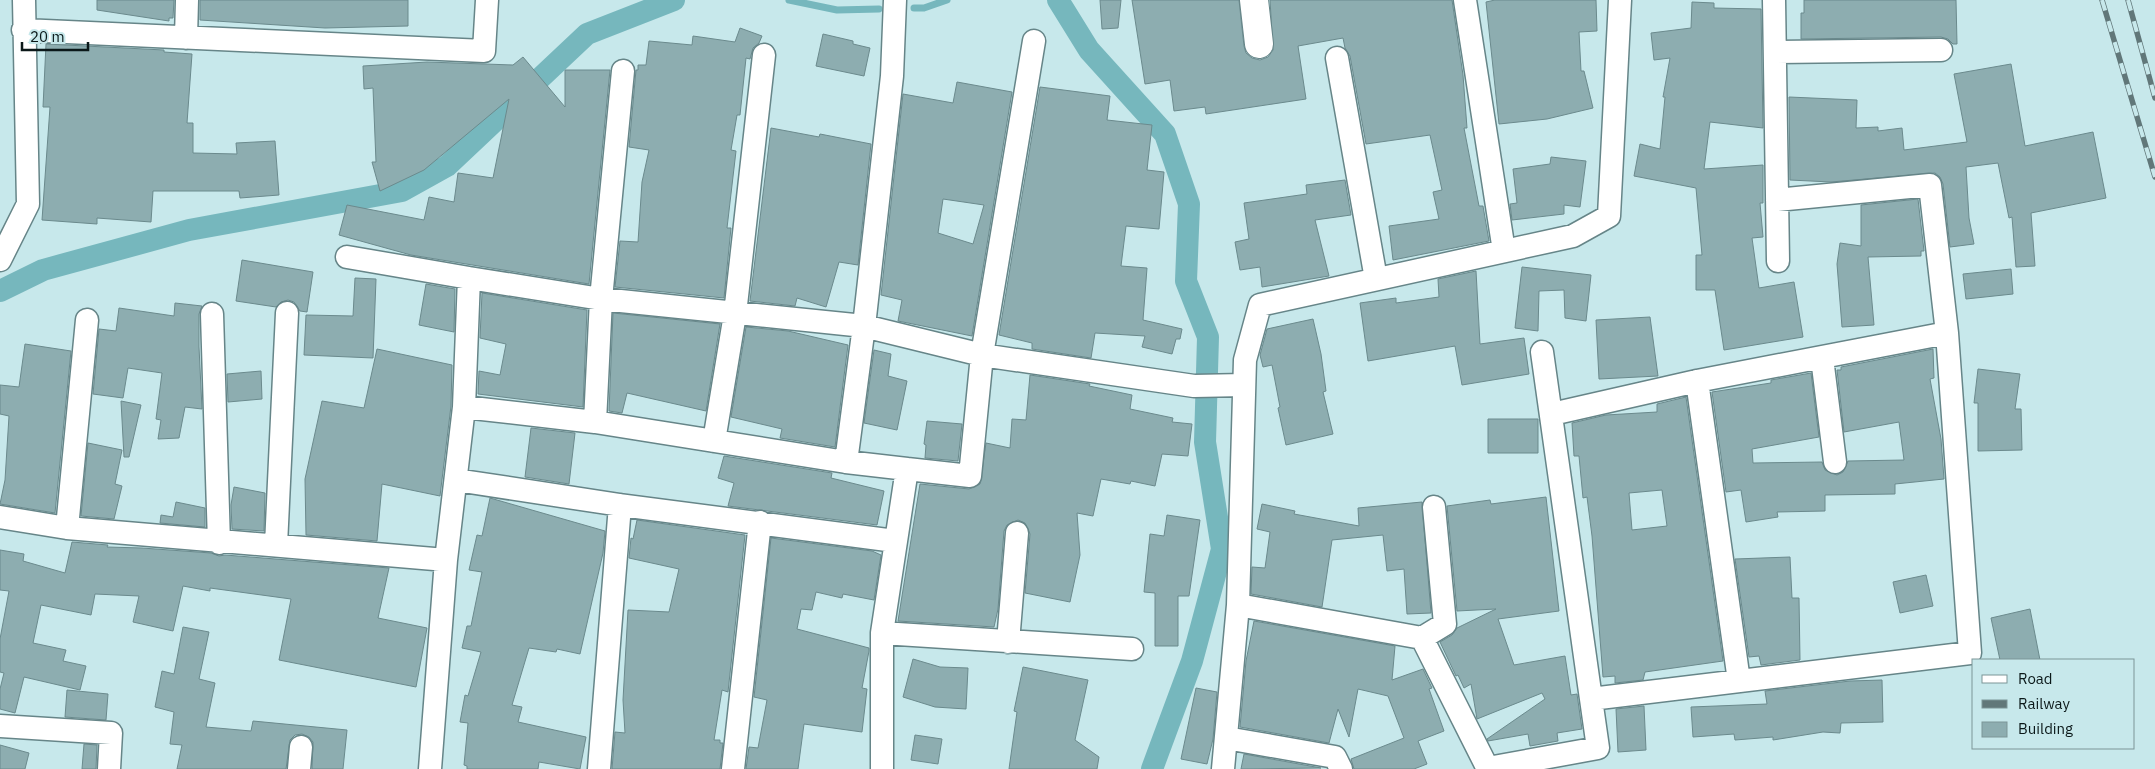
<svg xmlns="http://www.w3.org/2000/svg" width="2155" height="769" font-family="'IBM Plex Sans',sans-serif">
<rect width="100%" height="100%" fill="#c7e8eb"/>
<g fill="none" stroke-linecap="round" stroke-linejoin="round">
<path stroke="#76b7bd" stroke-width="7" d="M789,0L837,10L879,9
M914,8H924L947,0"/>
<path stroke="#76b7bd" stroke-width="22" d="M1058,0L1089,50L1165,134L1189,204L1186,281L1208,337L1205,442L1222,549L1192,661L1152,769
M0,291L43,270L189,230L402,191L447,166L587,34L674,0"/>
</g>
<path fill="#8dadb0" stroke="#6b8a8d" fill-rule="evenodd" d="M97,0H174L173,18H169V21L97,10Z
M200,0H408V26L325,28L200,20Z
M1100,0H1121L1118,28L1102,29Z
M1132,0H1239L1244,46L1246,53L1252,58L1260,60L1268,57L1273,50L1270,0H1452L1463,75L1467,128H1464L1479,206H1483L1489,241L1393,260L1389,226L1439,219L1433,192L1442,190L1430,135L1366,144L1350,56L1345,48L1343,38L1298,46L1306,99L1206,114L1205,107L1174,111L1170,80L1145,84Z
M1495,0H1596L1597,31L1579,32L1581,71H1584L1593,108L1547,119L1499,124L1486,2Z
M1804,0H1956L1957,44H1953L1948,39L1941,37L1801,39V13H1804Z
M1692,2L1714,3V8L1761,9L1763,128L1710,122L1704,169L1763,165V203H1760L1763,237L1752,238L1759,288L1794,282L1803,337L1724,350L1715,290H1696V255H1702L1696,188L1634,176L1640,144L1660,149L1665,97H1663L1670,58L1654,60L1651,33L1691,28Z
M740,28L762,36L759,43L753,48L750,59L746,58L740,115H737L731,150L736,151L727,228H731L724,298L615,287L620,241L638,242L642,182L649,150L629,147L636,70H638V65H646L649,41L692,45L693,36L735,42Z
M823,34L853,41V44L870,48L864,76L816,66Z
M46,44L164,50V52L192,54L187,123H193V153L237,154L236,143L275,141L279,195L240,198L239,191H153L151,222L97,218V224L42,220L50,107H43Z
M523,57L565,107V70H610L589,284L411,255L339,235L347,205L424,220L429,197L454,202L458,173L493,178L509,99L424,170L380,191L372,162H376L373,88L364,89L363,66L427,62L513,65Z
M2011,64L2025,146L2093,132L2106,198L2031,213L2035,266L2016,267L2012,217L2009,218L1998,163L1966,167L1969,218L1974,244L1950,247L1943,184L1940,177L1935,173L1831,182L1790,180L1789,97L1857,100L1856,128L1878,127V131L1902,128L1904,150L1967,142L1954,74Z
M957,82L1012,92L972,336L898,321L902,300L881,295L903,94L953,103ZM943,199L984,205L973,244L938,233Z
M1040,87L1110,96L1107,120L1152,125L1147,170L1164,172L1159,229L1126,226L1121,266L1147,268L1143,320L1182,329L1180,339H1176L1172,354L1142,347L1145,336L1095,333L1091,358L1032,349V343L999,335Z
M771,128L819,137L820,134L871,144L858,265L839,262L826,307L797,298L795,306L750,301Z
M1551,157L1586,161L1580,207L1564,205V214L1512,220L1510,204L1517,203L1513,169L1550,164Z
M1345,180L1351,215L1315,220L1329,276L1262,287L1260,267L1240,270L1235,242L1249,239L1244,203L1307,194L1306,185Z
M1918,199L1924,251H1921V256L1868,257L1874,325L1842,327L1837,264L1840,243L1861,246V205Z
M242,260L313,272L307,312L300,311L294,302L288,300L281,302L276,307L236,301Z
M1522,267L1591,275L1586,321L1565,318L1564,290L1539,291L1538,331L1515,328Z
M2011,269L2013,294L1966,299L1963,274Z
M1476,271L1480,344L1524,338L1529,374L1462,385L1455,346L1368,361L1360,303L1396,298V303L1439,297L1438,279Z
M355,278L376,279L373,358L304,355L306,315L353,316Z
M426,284L455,289L454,332L419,325Z
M482,293L587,310L583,407L478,394L479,371L500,375L506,344L480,338Z
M175,303L202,306L199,314V347L202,409L185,407L179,438L158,439L161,420L156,419L162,373L128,368L123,398L93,394L99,329L116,331L119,308L174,316Z
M613,313L720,324L706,411L627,393L622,413L609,411Z
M1650,317L1658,376L1599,379L1596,320Z
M1313,319L1321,354L1326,391L1323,392L1333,434L1286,445L1278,408L1280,407L1272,365L1263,367L1260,355L1267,329Z
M746,327L788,331L848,345L835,447L780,438L782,429L731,417Z
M25,344L71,351L55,513L0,504L5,480L9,416L0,414V385L19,387Z
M377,349L452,365L451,406L440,496L382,484L377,541L306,535L305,479L322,401L364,408Z
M1933,349L1934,378L1930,379L1941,439L1944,479L1895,484V494L1825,495V511L1777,512L1778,517L1746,522L1741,490L1726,492L1712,392L1771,383V380L1811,373L1819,437L1752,449L1753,463L1822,462L1825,470L1837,475L1843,472L1848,461L1904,460L1899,422L1844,432L1837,370H1841V367Z
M874,350L891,354L888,376L907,381L897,430L864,423Z
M1978,369L2020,374L2015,409H2021L2022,450L1978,451V403H1974Z
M261,371L262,399L228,402L227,374Z
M1030,375L1090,384L1089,386L1132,395L1130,409L1173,418L1172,422L1192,424L1188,456L1162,454L1155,486L1131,481L1130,484L1101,479L1093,516L1077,513L1080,555L1070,602L1025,593L1030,534L1025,523L1018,520L1007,525L1004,531L998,609L994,627L898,621L920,484L969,489L980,484L986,443L1010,448L1012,419L1026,420Z
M1686,397L1723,661L1645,672L1643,680L1615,683V676L1603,677L1592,536L1587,497L1583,498L1579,456H1574L1572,423L1606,415L1657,412V404ZM1662,490L1667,526L1632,530L1629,493Z
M121,401L141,405L129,457H124Z
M1488,419H1538V453H1488Z
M927,421L962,424L958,461L925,458L926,445L924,444Z
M531,428L575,433L569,484L525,477Z
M88,443L122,450L115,484L122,486L114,519L81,516Z
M724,456L832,473L831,478L884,491L877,525L728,506L734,483L718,478Z
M234,487L265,493L264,531L232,529L231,505Z
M1546,497L1559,611L1498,619L1514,665L1565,656L1571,695L1577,694L1582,729L1557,733L1558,741L1530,746L1528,734L1488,741L1487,739L1545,699L1542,693L1477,719L1471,684L1464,688L1458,675L1456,676L1440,642L1452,635L1457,628L1496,609L1457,611L1447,506L1490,500L1491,504Z
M490,498L605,531L603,553L580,654L557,649L556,652L529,648L512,705L522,707L518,722L586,737L580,769L539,762L538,769H467V766L464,765L468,723L460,722L465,695L468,696L481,652L462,648L467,626H471L482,572L469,570L477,535L482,536Z
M176,502L205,508V527L160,523L161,515L173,517Z
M1422,502L1431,613L1407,614L1404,569L1387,571L1383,535L1332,540L1322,607L1251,594L1252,567L1265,568L1270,532L1257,529L1262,504L1295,511L1294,514L1359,526L1358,508Z
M1167,515L1200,520L1189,596H1178V646H1155V593L1144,592L1150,534L1164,536Z
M637,520L745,535L728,692L722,690L714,740H720V743H723L720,769H612L615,732L625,733L623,700L628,610L669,612L679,569L629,558L631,538L633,539Z
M771,538L872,551L881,555L874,600L843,594L842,598L816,592L812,610L801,609L797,629L869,648V651L862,688L867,689L862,732L804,724L798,769H746L749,747L758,748L767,700L754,697Z
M72,542L108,545L107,547L142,548L211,553L219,556L225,555L389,568L378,618L427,628L416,687L279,660L291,599L210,588V591L183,586L173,631L133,622L139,596L95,594L91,615L41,605L33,643L66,650L63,661L86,666L80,690L24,677L15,713L0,709V689L4,673L0,672V639L9,591L0,590V550L24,554L23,561L65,573Z
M1790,557L1792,598H1799L1800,660L1761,665L1759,656L1749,657L1735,559Z
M1926,575L1933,606L1900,613L1893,582Z
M2030,609L2040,660H2000L1991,618Z
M1254,621L1395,646L1392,680L1423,669L1432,688L1429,689L1444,731L1418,741L1427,764L1414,769H1354L1351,759L1404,738L1388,696L1358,689L1349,737L1338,709L1329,743L1240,727L1246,661Z
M183,627L209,632L199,679L215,683L206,727L251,731L253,721L347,730L343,769H312L313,742L309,737L302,734L295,735L290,740L286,769H177L182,745L170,744L174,712L155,707L162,671L174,674Z
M913,659L940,667L968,668L966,709L935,707L903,697Z
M1023,667L1088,680L1075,740L1099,757L1097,769H1009L1017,712L1014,711Z
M1882,680L1883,722L1841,723L1840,733L1823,732L1773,740V737L1735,740L1734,734L1693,737L1691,707L1767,704L1765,691L1850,681Z
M1196,688L1217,692L1213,739L1207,764L1181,759Z
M67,690L108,694L106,720L65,717Z
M1644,706L1646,750L1618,752L1616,709Z
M915,735L942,739L938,764L911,760Z
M84,744L97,745L96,769H82Z
M0,745L29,753L25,769H0Z
M1244,754L1321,768L1241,769Z"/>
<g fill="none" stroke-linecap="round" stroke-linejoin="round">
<defs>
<path id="street" d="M1465,0L1504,251
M1774,0L1778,261
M23,30L484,51L487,0
M186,38L187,0
M1775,52L1941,50
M1337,58L1376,279
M1777,200L1930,185L1947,333
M347,257L469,278
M0,260L28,204L24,0
M212,314L219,543
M1542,352L1591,699
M1822,358L1835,462
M1697,381L1739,681
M464,407L595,422L846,462L907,469
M595,422L601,299L623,71
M714,441L735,314L764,55
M846,462L864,326L892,76L895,0
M456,480L620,505L895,541
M0,517L67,528L446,560
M67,528L87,320
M276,545L287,313
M1238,605L1422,638L1488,769
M882,633L1132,649
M1422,638L1445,624L1434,507
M1008,642L1017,533
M0,726L111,733L109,769
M1226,738L1335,757L1341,769
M1488,768L1598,748L1591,699L1970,653L1947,333L1697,381L1552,414
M299,769L301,747
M430,769L446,560L464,407L469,278L601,299L864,326L982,355L1194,386L1244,385
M599,769L620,505
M733,769L760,522
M882,769V633L907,469L970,476L982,355L1034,41
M1223,769L1238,605L1245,360L1260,305L1573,236L1609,216L1620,0"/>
<path id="secondary" d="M1254,0L1259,44"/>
</defs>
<use href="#street" stroke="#668588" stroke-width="25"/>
<use href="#secondary" stroke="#668588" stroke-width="30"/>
<use href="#street" stroke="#fff" stroke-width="22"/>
<use href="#secondary" stroke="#fff" stroke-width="28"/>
<defs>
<path id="rail" d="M2102,0L2155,177
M2128,0L2155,98"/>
</defs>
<use href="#rail" stroke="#617779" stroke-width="5.5"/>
<use href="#rail" stroke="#c7e8eb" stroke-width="4" stroke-dasharray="11" stroke-linecap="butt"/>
</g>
<rect x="1972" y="659" width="162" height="90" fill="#c7e8eb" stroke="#7c9597"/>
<rect x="1982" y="675" width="25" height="8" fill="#ffffff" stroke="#7c9597"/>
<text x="2018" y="684" font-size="15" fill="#0b1819">Road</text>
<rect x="1982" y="700" width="25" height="8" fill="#617779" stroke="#7c9597"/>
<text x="2018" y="709" font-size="15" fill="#0b1819">Railway</text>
<rect x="1982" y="722" width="25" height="15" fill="#8dadb0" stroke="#7c9597"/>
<text x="2018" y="734" font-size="15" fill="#0b1819">Building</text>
<path d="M22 42v8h66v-8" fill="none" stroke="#0b1819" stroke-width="2.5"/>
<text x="30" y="42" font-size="15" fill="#0b1819" stroke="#c7e8eb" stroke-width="4" paint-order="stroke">20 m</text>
</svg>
